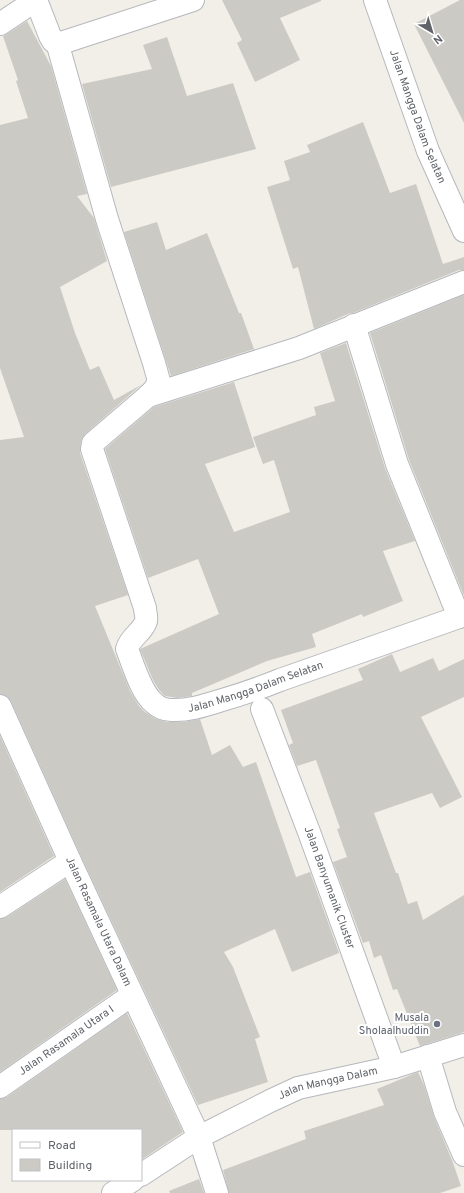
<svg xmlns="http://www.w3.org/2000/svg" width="464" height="1193" font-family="Overpass,sans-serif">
<rect width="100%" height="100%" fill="#f1efe8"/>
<path fill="#cccac5" d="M222,0H321V1L280,18L300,60L255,82L237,43L242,40Z
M460,0H464V123L414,24Z
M27,21L51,66L87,194L77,196L94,218L107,261L60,287L75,333L90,370L99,366L114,400L141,385L85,434L81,441L80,453L128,595L95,606L130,691L139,706L145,712L154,718L167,722H184L200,719L212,755L230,745L243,767L256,762L296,877L310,872L339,953L292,972L275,929L224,952L233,967L260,1037L255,1039L268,1082L198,1105L81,856L11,701L7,696L0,694V440L24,437L0,368V125L28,118L16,81L18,80L3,36L7,34Z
M167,37L187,96L233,83L256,149L111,187L82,84L152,69L143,45Z
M363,122L390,193L416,184L443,264L464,257V270H459L353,313H350L314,329L298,267L293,269L267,187L290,180L284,161L310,152L307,145Z
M157,222L166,250L207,233L239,313H241L254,349L171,376L124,232Z
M464,295V596L409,460L370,333Z
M346,343L385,468L415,541L383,551L403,601L363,617L362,614L312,634L316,647L267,661L192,693V696L177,698L165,696L159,690L153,680L140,649L219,614L198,559L148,578L105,449L154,407L234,382L255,447L205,464L234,532L290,512L274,460L263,464L253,437L316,415L314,407L335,401L320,353Z
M392,654L400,672L433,658L439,671L464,659V697L421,717L462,797L440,808L432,793L374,813L396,873H398L408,904L417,901L423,920L464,895V1032L420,1046L397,989L393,990L381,955L374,958L369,941L363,943L333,862L347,857L337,829L340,828L316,760L297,766L289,745L293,743L281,710L363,680L358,669Z
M0,736L54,856L0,892Z
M65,879L117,990L0,1072V919L7,917Z
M127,1013L183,1132L141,1160V1130H0V1099L7,1097Z
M418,1072L424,1085L434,1117L452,1160L461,1186L440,1193H229L223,1170L306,1139L304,1131L384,1105L377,1089Z
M199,1179L204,1193H170L169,1191Z"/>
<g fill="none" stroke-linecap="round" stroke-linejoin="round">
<defs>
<g id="minor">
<path d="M36,0L50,36L53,41L61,43L193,0"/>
<path id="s1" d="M375,0L428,151L464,231"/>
<path d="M0,24L36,0"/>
<path id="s2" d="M57,42L107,219L154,363L159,381L155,389L148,396L93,443L92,449L145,608C145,612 147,617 146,621C143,632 130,637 127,649C133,664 141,693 154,703C158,707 165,710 171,710C187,711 203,706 219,701C240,695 260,688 280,680L459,617"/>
<path d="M354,325L397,464L459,617L464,615"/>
<path d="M148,396L299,348L464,282"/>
<path id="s3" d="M0,706L70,861L199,1137L217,1193"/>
<path id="s4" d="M262,709L309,832L394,1067"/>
<path d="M0,907L70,861"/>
<path d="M428,1056L445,1112L464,1155"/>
<path id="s5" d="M0,1087L132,995"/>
<path id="s6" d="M141,1175L199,1137L270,1101L298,1088L394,1067L464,1045"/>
<path d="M113,1193L133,1180"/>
</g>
</defs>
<use href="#minor" stroke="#b5b8bc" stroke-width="24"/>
<use href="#minor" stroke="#fff" stroke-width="22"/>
</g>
<circle fill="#6b7280" stroke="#fff" stroke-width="1.5" cx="437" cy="1024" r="4"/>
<g text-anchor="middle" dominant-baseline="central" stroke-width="4" stroke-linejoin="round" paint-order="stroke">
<g font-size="11" fill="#5f6368" stroke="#fff">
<text stroke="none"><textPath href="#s1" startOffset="124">Jalan Mangga Dalam Selatan</textPath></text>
<text stroke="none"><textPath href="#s2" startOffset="834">Jalan Mangga Dalam Selatan</textPath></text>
<text stroke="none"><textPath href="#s4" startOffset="191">Jalan Banyumanik Cluster</textPath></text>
<text stroke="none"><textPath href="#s3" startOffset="237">Jalan Rasamala Utara Dalam</textPath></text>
<text stroke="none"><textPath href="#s5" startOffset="81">Jalan Rasamala Utara I</textPath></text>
<text stroke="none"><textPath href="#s6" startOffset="210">Jalan Mangga Dalam</textPath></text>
</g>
<g font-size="11" fill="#5b616d" stroke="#fff" text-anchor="end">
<text x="429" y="1018">Musala<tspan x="429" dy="13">Sholaalhuddin</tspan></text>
</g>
</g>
<rect x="12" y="1129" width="130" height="52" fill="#ffffff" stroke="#bfc1c3"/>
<rect x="20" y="1142" width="20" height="6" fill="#ffffff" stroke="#bfc1c3"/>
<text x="48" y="1149" font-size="12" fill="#5f6368">Road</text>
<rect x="20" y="1159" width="20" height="12" fill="#cccac5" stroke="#bfc1c3"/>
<text x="48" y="1169" font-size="12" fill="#5f6368">Building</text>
<g transform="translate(432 32) rotate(142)" stroke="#ffffff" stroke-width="3" paint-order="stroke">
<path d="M0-3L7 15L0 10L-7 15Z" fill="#5f6368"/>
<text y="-6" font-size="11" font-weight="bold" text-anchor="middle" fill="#5f6368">N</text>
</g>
</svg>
